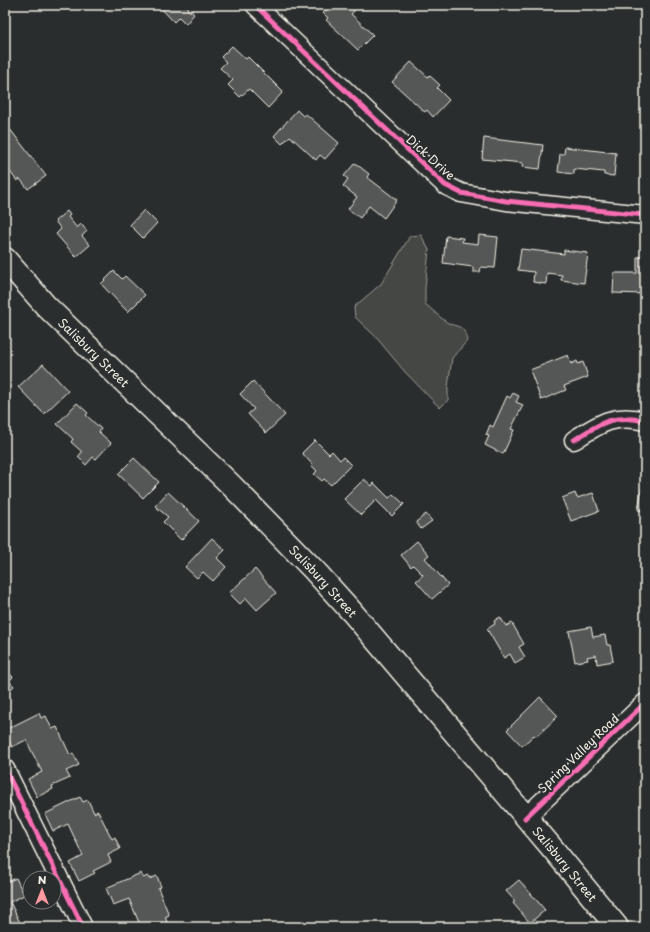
<svg xmlns="http://www.w3.org/2000/svg" width="650" height="932" font-family="'Playpen Sans',sans-serif">
<rect width="100%" height="100%" fill="#2a2d2e"/>
<filter id="ink" filterUnits="userSpaceOnUse"><feTurbulence type="fractalNoise" baseFrequency=".025" numOctaves="2"/><feDisplacementMap in="SourceGraphic" scale="8" xChannelSelector="R" yChannelSelector="G"/><feConvolveMatrix kernelMatrix="1 2 1 2 8 2 1 2 1" color-interpolation-filters="sRGB"/></filter>
<g filter="url(#ink)">
<path fill="#444645" stroke="#9c9c96" d="M421,235L429,250L425,288V304C432,309 438,316 445,321C456,329 464,322 467,341L452,358L448,387V400L440,408L405,372L375,336L355,317L354,307L381,284L410,236Z"/>
<path fill="#555756" stroke="#f4f1e8" d="M158,5H190L187,9L194,14L186,24L179,17L174,22Z
M331,5H360L351,14L373,35L358,50L326,20L328,18L323,13Z
M232,46L246,59L248,57L283,92L268,108L249,89L240,97L228,85L233,80L220,68L226,62L221,57Z
M411,62L428,77L429,75L440,85L437,88L449,100L433,117L427,110L425,112L392,82Z
M297,110L303,116L306,114L339,143L325,159L320,155L316,160L290,136L282,144L274,136Z
M6,124L46,176L28,189L20,179L17,181L5,165V125Z
M484,138L543,145L540,169L522,167L523,163L482,159Z
M565,147L616,153L614,176L604,175V172L574,169V174L558,172L560,154H564Z
M355,163L369,174L367,177L397,200L384,218L369,206L360,218L348,209L357,197L343,186L348,179L344,176Z
M144,210L157,223L143,238L130,225Z
M67,211L70,215L68,217L77,228L81,224L87,231L82,236L90,245L76,257L56,234L61,229L55,221Z
M479,235L498,237L495,268L481,267L480,272H473V267L443,263L446,236L463,238L462,242L478,244Z
M521,249L564,254V250L588,253L584,283L561,280L562,275L547,273L546,284L533,282L534,272L518,270Z
M637,257H645V294L613,293L614,273H637Z
M114,271L122,279L125,276L145,295L128,312L101,284Z
M568,355L571,364L577,361L578,364L583,362L588,377L564,386L566,390L541,400L530,370Z
M43,364L68,391L44,414L18,387Z
M253,381L285,415L266,433L248,414L254,409L240,394Z
M513,393L519,396L516,402L523,405L511,429L514,430L503,454L485,445L489,436L486,435L490,425L493,427L507,396L510,398Z
M77,403L88,413L86,415L101,429L99,432L111,443L96,459L93,457L86,465L78,457L82,452L71,442L73,439L57,424Z
M315,440L329,454L332,451L340,460L343,457L351,465L331,485L324,479L322,481L314,474L317,471L311,465L312,464L302,453Z
M134,458L159,482L143,498L118,474Z
M364,479L372,486L374,483L389,498L393,494L404,504L392,516L376,500L361,515L344,499Z
M642,487H645V511L638,510Z
M168,492L199,521L181,540L163,522L168,517L155,506Z
M575,493L577,498L593,493L599,511L571,521L562,498Z
M426,514L432,521L421,529L416,522Z
M212,538L225,550L217,558L226,567L213,581L203,572L197,578L185,567Z
M417,541L429,555L425,558L448,585L432,599L416,581L423,575L413,565L411,567L401,555Z
M255,569L276,593L257,610L246,598L240,604L229,593Z
M500,617L506,626L512,623L524,644L519,647L525,657L515,663L510,654L504,658L487,629L495,624L494,621Z
M591,627L593,637L605,635L607,645H610L613,661L597,664L596,655L587,657L588,660L575,662L569,631Z
M5,669L13,677L9,681L14,686L8,692L6,690L5,691Z
M540,697L558,716L536,737L534,735L522,746L507,730Z
M39,713L41,718L46,716L52,729L57,727L70,755L73,753L79,765L66,771L70,778L52,786L53,789L37,797L28,779L42,772L26,740L12,747L5,733V730Z
M80,797L83,802L88,800L94,813L98,811L112,839L115,837L120,849L108,855L111,862L93,871L95,873L79,881L70,863L83,856L68,824L53,831L45,814Z
M141,873L143,878L148,876L149,879L157,876L161,887L158,888L169,915L165,917L169,927H141L129,899L113,905L106,888Z
M16,878L24,895L10,902L22,927H5V883Z
M519,880L545,910L530,923L513,903L515,901L506,891Z"/>
<g fill="none" stroke-linecap="round" stroke-linejoin="round">
<defs>
<path id="minor" d="M255,5L445,185L461,193L506,201L645,215
M574,440C599,424 614,413 645,421
M5,769L83,927
M525,818L645,703"/>
<g id="major">
<path id="s1" d="M5,259L46,306L230,484L314,570L352,612L553,849L617,927"/>
</g>
</defs>
<use href="#minor" stroke="#f4f1e8" stroke-width="21"/>
<use href="#major" stroke="#f4f1e8" stroke-width="25"/>
<use href="#minor" stroke="#2a2d2e" stroke-width="18"/>
<use href="#major" stroke="#2a2d2e" stroke-width="22"/>
<defs>
<path id="cycleway" d="M255,5L445,185L461,193L506,201L645,215
M574,440C599,424 614,413 645,421
M5,769L83,927
M525,818L645,703"/>
</defs>
<use href="#cycleway" stroke="#2a2d2e" stroke-width="8"/>
<use href="#cycleway" stroke="#f96db3" stroke-width="5"/>
</g>
</g>
<g text-anchor="middle" dominant-baseline="central" stroke-width="4" stroke-linejoin="round" paint-order="stroke">
<g font-size="12" fill="#f4f1e8" stroke="#2a2d2e">
<text transform="translate(431 157) rotate(42)">Dick Drive</text>
<text stroke="none"><textPath href="#s1" startOffset="129">Salisbury Street</textPath></text>
<text stroke="none"><textPath href="#s1" startOffset="453">Salisbury Street</textPath></text>
<text transform="translate(578 753) rotate(-44)">Spring Valley Road</text>
<text stroke="none"><textPath href="#s1" startOffset="825">Salisbury Street</textPath></text>
</g>
</g>
<rect width="650" height="932" fill="none" stroke="#2a2d2e" stroke-width="20"/>
<rect x="10" y="10" width="630" height="912" fill="none" stroke="#f4f1e8" stroke-width="1.5" filter="url(#ink)"/>
<g transform="translate(42 890)"><circle r="19" fill="#2a2d2e" stroke="#7b7b78"/>
<path d="M0-3L7 15L0 10L-7 15Z" fill="#ff9aa2"/>
<text y="-6" font-size="11" font-weight="bold" text-anchor="middle" fill="#f4f1e8">N</text>
</g>
</svg>
